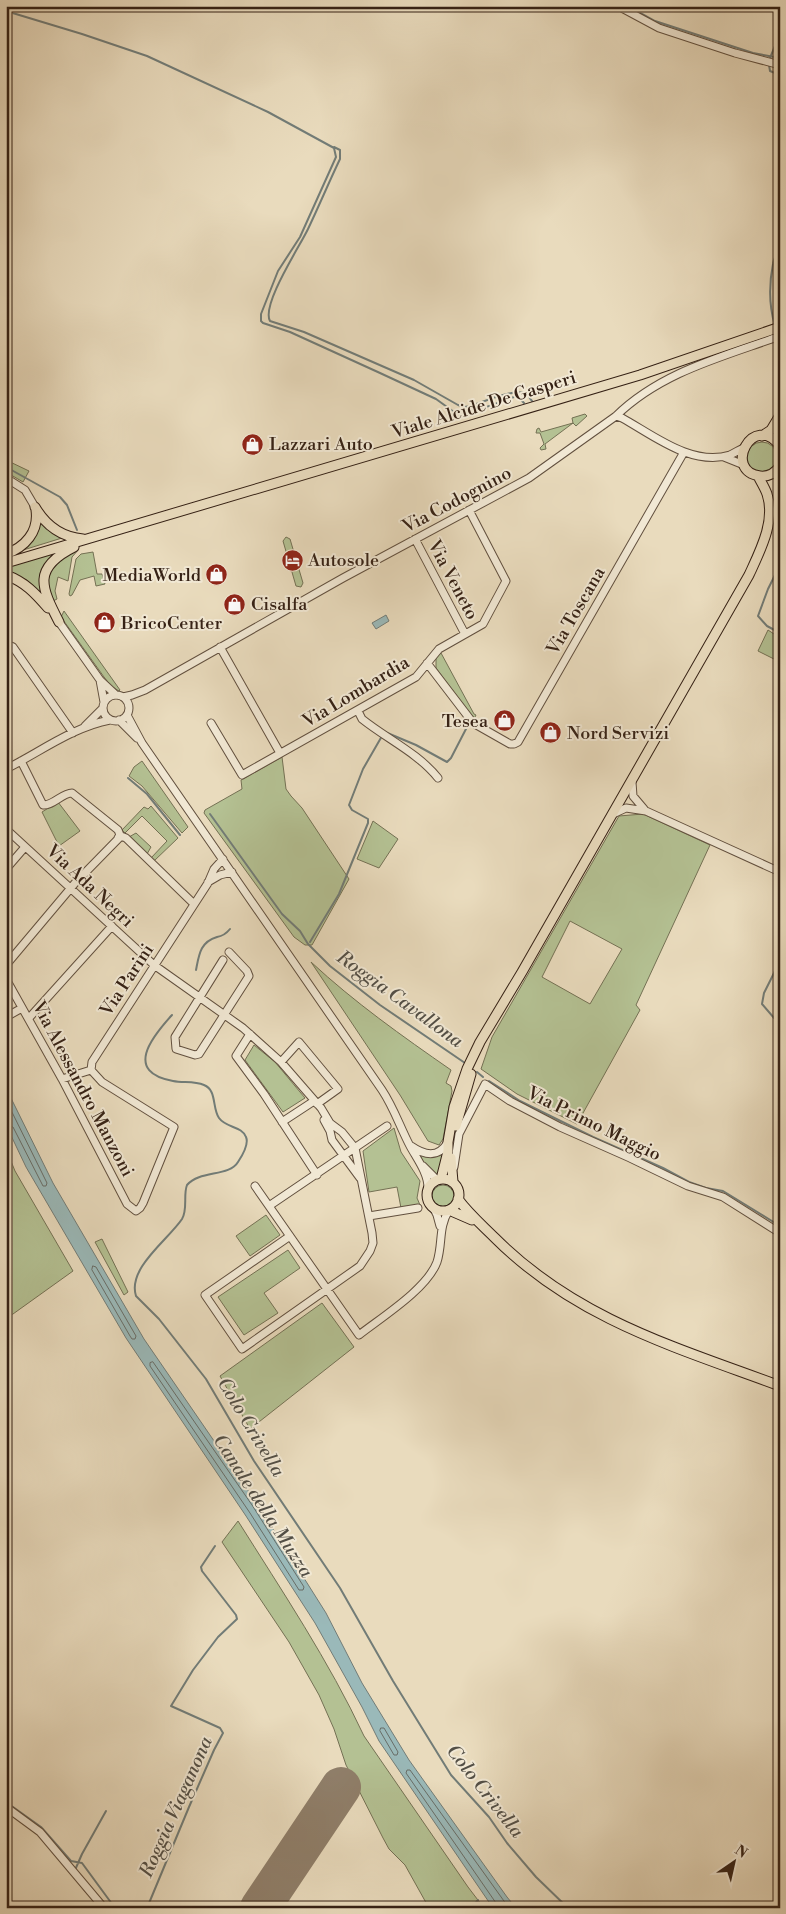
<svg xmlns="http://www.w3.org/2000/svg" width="786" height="1914" font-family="'Libre Bodoni',serif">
<rect width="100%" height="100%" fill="#e9dbbd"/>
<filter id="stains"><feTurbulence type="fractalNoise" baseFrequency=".004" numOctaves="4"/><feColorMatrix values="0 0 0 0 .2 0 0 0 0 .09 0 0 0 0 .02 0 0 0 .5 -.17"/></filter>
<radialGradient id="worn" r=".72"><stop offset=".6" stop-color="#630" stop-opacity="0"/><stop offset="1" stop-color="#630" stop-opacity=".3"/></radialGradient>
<path fill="#b4c193" stroke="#747154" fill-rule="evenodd" d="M585,414L587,416L576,426L573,423L545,444L546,449L541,450L540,448L544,444L540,433H536L537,429L539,428L541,432L573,423L572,418Z
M747 457a15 15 0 1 1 30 0a15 15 0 1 1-30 0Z
M6,460L29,471L23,482L6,472Z
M38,517L62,538L20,551Z
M286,537L290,539L303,583L301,587L296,586L283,541Z
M79,549L72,557L68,581L58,577L55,591L57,599L53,601C51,596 47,588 47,582C48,564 65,555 79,549Z
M58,552L40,581L41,593L27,580L6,571V567Z
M93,552L97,574H102L105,584L96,586L94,576L80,580L72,595L70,596L69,594L76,559L81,554Z
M64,611L120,690L119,691L111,686L104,677L61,617Z
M768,630L780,638V662L758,651Z
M441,653L474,714L476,715L474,719L436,668V658Z
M282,757L286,789L291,796L302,808L349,879L312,945H305L294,937L204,813L205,810L242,789L241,780Z
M142,761L188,827L182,833L142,786L129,776L134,767Z
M58,802L80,831L59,846L42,812Z
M151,806L178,838L154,861L151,858L167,841L142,816L125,833L122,830L144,807L148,809Z
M643,814L710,845L636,1005L640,1010L577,1124L517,1094L481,1069L492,1037L619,816ZM570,921L622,949L590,1004L542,977Z
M373,821L398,839L379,868L357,859Z
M136,833L151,847L147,854L129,837Z
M311,962C354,1002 402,1036 451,1070L446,1083L451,1086L452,1091L443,1139L439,1145L428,1141L400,1095Z
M254,1045L275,1062L305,1098L283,1112L245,1060Z
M394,1128L401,1152L420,1181L417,1198L420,1205L401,1208L397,1187L369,1192L363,1151Z
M6,1149L15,1171L73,1271L6,1319Z
M445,1151L443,1167L436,1175L424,1163L419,1154L436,1156Z
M432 1196a11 11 0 1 1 22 0a11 11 0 1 1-22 0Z
M266,1215L280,1235L250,1256L236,1236Z
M102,1239L128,1292L124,1295L95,1242Z
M288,1250L300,1268L264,1293L278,1313L244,1335L218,1297Z
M322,1303L354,1347L250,1429L220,1376Z
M238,1521C282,1591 329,1661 364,1736L468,1887L484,1908H429L405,1865L389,1849L383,1838L346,1765L334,1729L319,1695L289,1642L222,1542Z"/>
<path fill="#9ab9b9" stroke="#727c77" d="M386,615L389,621L376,629L372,623Z
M6,1088L53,1183L144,1339L256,1502L326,1613L362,1683L409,1760L507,1897L516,1908H493L379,1741L362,1707L315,1623L246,1516L126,1338L26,1167L6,1125Z"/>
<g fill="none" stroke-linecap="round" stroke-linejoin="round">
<path stroke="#686d67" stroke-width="1" d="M6,1100L47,1183L46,1186H43L13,1127L6,1125
M93,1266L96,1267L136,1336L135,1339H132L130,1336L92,1270Z
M153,1362L252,1505L304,1587L303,1590H299L250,1513L150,1366V1363Z
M381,1728H384L398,1752L397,1755H394L380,1731Z
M497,1908L496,1903L406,1773L407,1770H410L509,1908"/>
<path stroke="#727c77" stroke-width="2" d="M628,6L655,21L753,53L780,58
M6,11L82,34L147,56L268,112L334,148L336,157L300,237L278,271L261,314V321L263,323L290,332L380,373L436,399L454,412L461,414H467L514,397H518L524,403
M770,58L780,34
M769,65L770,71L780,75
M334,147L340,150V159C329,182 319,206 308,229C300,246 261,305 270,321L304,332L414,380L458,405L464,407L471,406C483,402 517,387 527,394C529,396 530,399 532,401
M775,326C769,306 769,284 773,264C774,257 778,252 780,245
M776,330L780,342
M6,467L60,497L67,505L77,530
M780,565L768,589L758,616L767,626L780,633
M385,732L416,745L447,762L451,758L467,727
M128,778L147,794L180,835
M210,814L282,914L300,931L308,944L330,966L380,1005L465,1063
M310,942L339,894L368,823V819L352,810L349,805L363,769L382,736
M780,961L764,993L762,1004L774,1018L780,1019
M196,970C199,955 200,942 217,937C223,936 226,934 230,929
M172,1015C151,1038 124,1072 173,1081C183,1083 194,1081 204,1085C217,1090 212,1108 219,1118C226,1128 242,1126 246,1137C249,1144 242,1156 238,1162C229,1177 200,1170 187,1185C183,1195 188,1209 182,1219C169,1239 127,1268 136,1296L159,1319L206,1379L254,1461L340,1588L393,1681L451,1775L489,1817L507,1843L536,1877L568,1908
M477,1072L483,1077
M489,1081L520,1101L593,1137L663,1168L689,1182L706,1188L723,1191L780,1226
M6,1802L41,1827L71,1861L82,1863L115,1908
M75,1870L82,1854L106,1811
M73,1875L74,1877L88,1894
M147,1908L189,1807L214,1750L223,1733L220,1728L171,1706L193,1670L218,1637L237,1619L236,1615L202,1571L201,1567L215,1546
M471,1908L478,1900"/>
<path stroke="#8f7e69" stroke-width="40" d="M260,1908L341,1787"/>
<defs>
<path id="minor" d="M618,6L659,28L735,53L780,65
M616,416L622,418C653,435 692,467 730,455C734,453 739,450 744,448
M724,457L744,465
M6,478L25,490L35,507
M415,539L465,634
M59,622L100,680L116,695
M6,644L13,647L73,733
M220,647L280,753
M427,663L473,723L510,744H514L518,742L684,452
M100,680L104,702
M103 708a13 13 0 1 1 26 0a13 13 0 1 1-26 0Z
M123,697L132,695L145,690L343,578L529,478L616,416C661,372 722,357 780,336
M358,711L362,719C387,739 418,753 438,778
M127,715L142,743L382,1090C394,1108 400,1127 410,1146C417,1159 428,1173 428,1188
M119,720L137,738
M211,723L242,775L416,677L439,649L483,624L506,581L469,510
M85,726L102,709
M21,761L43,805C53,806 62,793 72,793L118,830L120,835L118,838
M6,769C40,752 73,727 110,720
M632,782L633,796L644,809
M613,814L626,808L646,811L780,872
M6,829L154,965L243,1028L281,1062L321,1108L330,1123L342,1132L355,1148L372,1233L373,1243L370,1251L360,1266L242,1349L205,1295L290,1236
M6,869L25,847
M208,882L220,875L232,872
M223,960L175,1037L176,1049L195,1055L199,1054L249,976L247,971L229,952
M6,965L75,883L121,836L126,838L194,904
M6,979L62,1079L127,1204L136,1211L140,1208L143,1203L174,1127L102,1082L91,1070
M6,1017L22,1008
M29,1018L112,926
M250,1034L236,1056L264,1094L317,1175
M281,1062L299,1042L338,1089L317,1104
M62,1079L91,1070L92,1062L208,883L214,869L223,859
M324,1120L330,1131L332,1140L360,1178
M282,1122L314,1101
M411,1146C424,1155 438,1159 448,1142
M423,1166L437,1180
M454,1167L459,1134L485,1084L510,1101L560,1127L630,1158L688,1186L723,1197L780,1233
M255,1186L359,1335C382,1317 427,1289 437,1262C443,1243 438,1228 449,1210
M269,1206L387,1126
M433,1207L437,1215L440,1226
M369,1216L418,1208
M6,1807L40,1832L104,1908"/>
<path id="major" d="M762,436L771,430L780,415
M780,446C753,411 722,471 760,476C768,477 775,473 780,466
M35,507C46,526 61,537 83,539
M6,554C25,547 39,532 36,510
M6,563L640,375L780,327
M6,575C25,582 35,593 48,608
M59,622C41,587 32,568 74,547
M456,1126L471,1074
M451,1158L453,1182
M441,1179L448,1151V1142L454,1107L467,1069L480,1042L522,972L749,575C760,551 776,521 767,494C765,488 761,482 758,476
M427 1195a16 16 0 1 1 32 0a16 16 0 1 1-32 0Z
M458,1199C469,1214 482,1225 495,1238C576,1319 675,1347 780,1386
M449,1210L472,1220"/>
</defs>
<use href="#minor" stroke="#62503f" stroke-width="9"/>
<use href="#major" stroke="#352115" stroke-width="11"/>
<use href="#minor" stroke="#f1e8d4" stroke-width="7"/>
<use href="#major" stroke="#e9dbbd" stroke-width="9"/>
</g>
<defs>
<symbol id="shop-disc" viewBox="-11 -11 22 22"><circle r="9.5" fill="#8f2418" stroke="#f1e8d4"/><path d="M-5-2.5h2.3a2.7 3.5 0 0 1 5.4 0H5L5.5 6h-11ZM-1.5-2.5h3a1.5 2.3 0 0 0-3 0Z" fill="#fff"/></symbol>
<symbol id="hotel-disc" viewBox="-11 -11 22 22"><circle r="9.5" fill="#8f2418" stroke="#f1e8d4"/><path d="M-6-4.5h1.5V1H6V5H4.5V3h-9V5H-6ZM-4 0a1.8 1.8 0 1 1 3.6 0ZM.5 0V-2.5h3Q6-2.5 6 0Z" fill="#fff"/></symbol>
</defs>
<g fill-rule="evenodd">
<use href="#shop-disc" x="240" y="432" width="25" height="25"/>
<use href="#hotel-disc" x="280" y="548" width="25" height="25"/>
<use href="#shop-disc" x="204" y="562" width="25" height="25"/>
<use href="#shop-disc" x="222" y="592" width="25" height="25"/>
<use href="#shop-disc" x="92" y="610" width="25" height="25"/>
<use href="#shop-disc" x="492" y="708" width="25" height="25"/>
<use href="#shop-disc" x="538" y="720" width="25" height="25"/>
</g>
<g text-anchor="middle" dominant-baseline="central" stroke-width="4" stroke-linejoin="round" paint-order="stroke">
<g font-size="18" fill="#352115" stroke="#f1e8d4">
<text transform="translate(484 405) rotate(-17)">Viale Alcide De Gasperi</text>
<text transform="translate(457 500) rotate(-28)">Via Codognino</text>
<text transform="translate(453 580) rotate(62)">Via Veneto</text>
<text transform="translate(576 611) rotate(-60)">Via Toscana</text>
<text transform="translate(356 692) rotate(-31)">Via Lombardia</text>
<text transform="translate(90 886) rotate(43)">Via Ada Negri</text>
<text transform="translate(127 980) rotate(-57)">Via Parini</text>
<text transform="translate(83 1089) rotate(62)">Via Alessandro Manzoni</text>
<text transform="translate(594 1124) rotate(26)">Via Primo Maggio</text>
</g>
<g font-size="18" fill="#352115" stroke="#f1e8d4" text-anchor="start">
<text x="269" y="444">Lazzari Auto</text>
<text x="308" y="560">Autosole</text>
<text x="201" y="575" text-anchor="end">MediaWorld</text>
<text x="251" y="604">Cisalfa</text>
<text x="121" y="623">BricoCenter</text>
<text x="488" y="721" text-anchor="end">Tesea</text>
<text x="567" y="733">Nord Servizi</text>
</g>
<g font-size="19" font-style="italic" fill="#534f46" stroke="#f1e8d4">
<text transform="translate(400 999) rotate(36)">Roggia Cavallona</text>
<text transform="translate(251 1427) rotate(59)">Colo Crivella</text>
<text transform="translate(263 1506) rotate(57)">Canale della Muzza</text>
<text transform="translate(485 1791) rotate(52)">Colo Crivella</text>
<text transform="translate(176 1807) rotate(-66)">Roggia Viaganona</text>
</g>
</g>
<rect width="786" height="1914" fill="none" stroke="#e9dbbd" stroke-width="25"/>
<rect x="8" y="8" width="771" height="1899" fill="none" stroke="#352115" stroke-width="2.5"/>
<rect x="12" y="12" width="761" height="1889" fill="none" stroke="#352115"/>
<g transform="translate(734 1862) rotate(34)" stroke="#f1e8d4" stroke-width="4" paint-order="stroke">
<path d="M0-4L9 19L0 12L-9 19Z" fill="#352115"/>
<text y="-8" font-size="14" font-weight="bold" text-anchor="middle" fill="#352115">N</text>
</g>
<rect width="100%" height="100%" filter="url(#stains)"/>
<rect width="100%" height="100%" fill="url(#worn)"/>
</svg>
